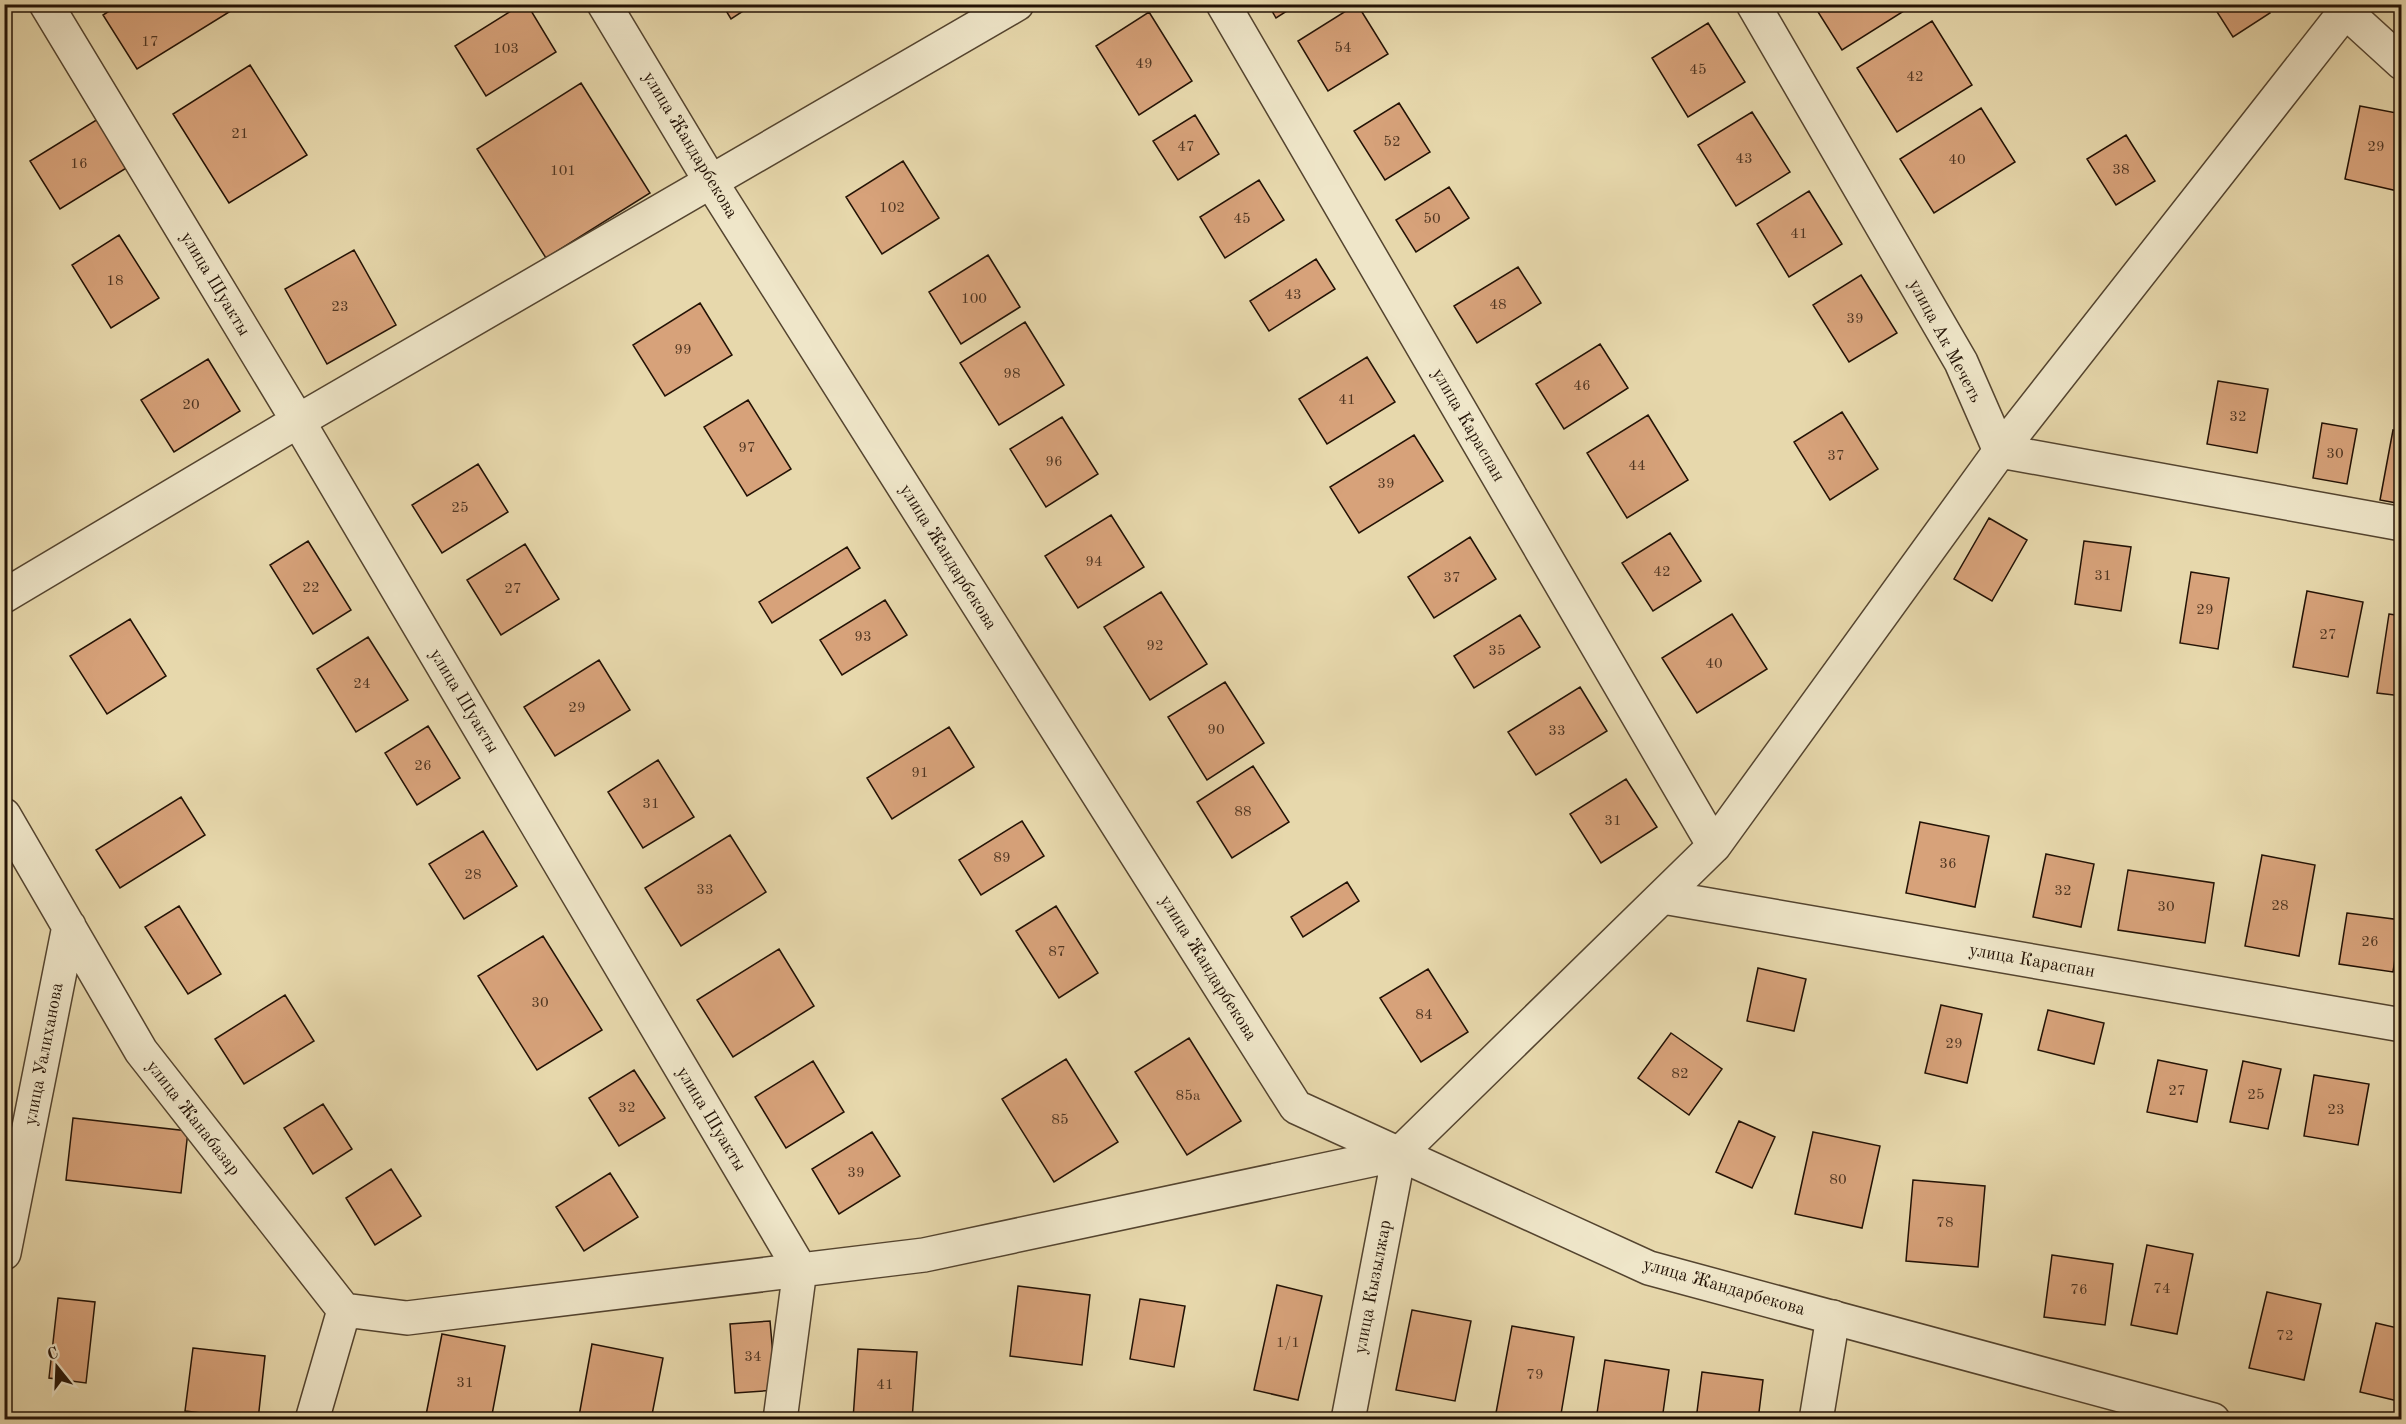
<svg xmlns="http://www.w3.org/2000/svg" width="2406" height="1424" font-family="'Old Standard TT',serif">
<rect width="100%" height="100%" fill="#e7d8ac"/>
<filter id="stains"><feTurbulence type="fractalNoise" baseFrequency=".00333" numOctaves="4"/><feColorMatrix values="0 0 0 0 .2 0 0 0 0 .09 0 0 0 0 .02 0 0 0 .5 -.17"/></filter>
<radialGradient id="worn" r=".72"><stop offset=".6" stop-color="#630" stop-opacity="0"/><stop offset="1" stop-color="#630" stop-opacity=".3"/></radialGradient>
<path fill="#d7a27a" stroke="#231205" stroke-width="1.5" d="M120,4H231L234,9L137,69L103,15Z
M522,4H527L556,52L486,96L455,46Z
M722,4H754L731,19Z
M1268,4H1298L1276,18Z
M1357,4L1388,54L1328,91L1298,41Z
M1813,4H1915L1842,50Z
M2212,4H2265L2270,13L2233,37Z
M1149,12L1192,81L1139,115L1096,46Z
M1932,21L1972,85L1897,132L1857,68Z
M1708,23L1745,82L1688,117L1652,58Z
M250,65L307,155L229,203L173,114Z
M581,83L650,193L546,258L477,149Z
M1399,103L1430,152L1385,180L1354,131Z
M2360,106L2402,114V192L2345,179Z
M1981,108L2015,162L1934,213L1900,159Z
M1752,112L1790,172L1736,206L1698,145Z
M1195,115L1219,154L1178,180L1153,141Z
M98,119L128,167L60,209L30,161Z
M2126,135L2155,181L2116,205L2087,159Z
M903,161L939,218L882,254L846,197Z
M1259,180L1284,220L1225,258L1200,217Z
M1449,187L1469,218L1416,252L1396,220Z
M1809,191L1842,244L1789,277L1757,224Z
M119,235L159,298L111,328L72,265Z
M354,250L396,325L327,364L285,289Z
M988,255L1020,307L961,344L929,292Z
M1316,259L1335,289L1269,331L1250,301Z
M1518,267L1541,303L1477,343L1454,306Z
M1861,275L1897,333L1849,362L1813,305Z
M700,303L732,355L665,396L633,345Z
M1025,322L1064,385L999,425L960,363Z
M1600,344L1628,388L1564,429L1536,384Z
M1367,357L1395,402L1327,444L1299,399Z
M208,359L240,411L174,452L141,400Z
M2218,381L2268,389L2257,453L2207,444Z
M748,400L791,469L747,496L704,427Z
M1842,412L1878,469L1830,500L1794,442Z
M1648,415L1688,480L1627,518L1587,453Z
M1062,417L1098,474L1046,507L1010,449Z
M2322,423L2357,429L2347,484L2313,478Z
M2393,430L2402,432V504L2380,500Z
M1414,435L1443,481L1359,533L1330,487Z
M478,464L508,512L442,553L412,505Z
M1111,515L1144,567L1078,608L1045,556Z
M1989,518L2027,540L1992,601L1954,579Z
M1670,533L1701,581L1653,611L1622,563Z
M1470,537L1496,579L1434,618L1408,577Z
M308,541L351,610L313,634L270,565Z
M2084,541L2131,547L2121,611L2075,604Z
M525,544L559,599L501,635L467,580Z
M847,547L860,568L772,623L759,602Z
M2191,572L2229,578L2218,649L2180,643Z
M2307,591L2363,602L2348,677L2293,667Z
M1161,592L1207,664L1150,700L1104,627Z
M885,600L907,635L842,675L820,640Z
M1732,614L1767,669L1697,713L1662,658Z
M2389,614L2402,616V696L2377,693Z
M1520,615L1540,647L1474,688L1454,656Z
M130,619L166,676L107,714L70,656Z
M368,637L408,700L356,732L317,669Z
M599,660L630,710L555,756L524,707Z
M1225,682L1264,743L1207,780L1168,717Z
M1580,687L1607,731L1536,775L1508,732Z
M428,726L460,778L417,805L385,753Z
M949,727L974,767L892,819L867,778Z
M658,760L694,817L643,848L608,792Z
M1253,766L1289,822L1232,858L1197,802Z
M1626,779L1657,827L1601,863L1570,814Z
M181,797L205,835L120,888L96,850Z
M1022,821L1044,856L981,895L959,860Z
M1920,822L1989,836L1975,907L1906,893Z
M483,831L517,886L464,919L429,864Z
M730,835L766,892L681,946L645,888Z
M2046,854L2094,864L2081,927L2033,917Z
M2262,855L2315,865L2299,956L2245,946Z
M2128,870L2214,883L2205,943L2118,930Z
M1347,882L1359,901L1303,937L1291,917Z
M179,906L221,974L188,994L145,927Z
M1056,906L1098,973L1059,998L1016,931Z
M2347,913L2401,920L2393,972L2339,964Z
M543,936L602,1030L537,1070L478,976Z
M779,949L814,1006L733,1057L697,1000Z
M1758,968L1806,979L1794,1031L1747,1021Z
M1428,969L1468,1032L1421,1062L1380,998Z
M285,995L314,1041L244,1084L215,1039Z
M1941,1005L1982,1014L1967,1083L1925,1073Z
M2048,1010L2104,1023L2094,1064L2038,1050Z
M1671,1033L1722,1069L1689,1115L1638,1078Z
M1189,1038L1241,1121L1187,1155L1135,1072Z
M1066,1059L1118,1142L1054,1182L1002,1099Z
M2158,1060L2207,1070L2197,1122L2147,1112Z
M813,1061L844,1112L786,1148L755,1097Z
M2243,1061L2281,1069L2268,1129L2230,1122Z
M634,1070L665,1118L619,1146L589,1098Z
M2314,1075L2369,1084L2358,1145L2304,1136Z
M323,1104L352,1149L313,1174L284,1128Z
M73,1118L188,1131L181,1193L66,1180Z
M1739,1121L1775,1137L1752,1188L1716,1172Z
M872,1132L900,1176L839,1214L812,1169Z
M1813,1132L1880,1146L1862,1228L1795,1214Z
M391,1169L421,1216L375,1245L346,1198Z
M610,1173L638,1217L584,1251L556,1207Z
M1913,1180L1985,1186L1978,1267L1906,1261Z
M2147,1245L2193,1254L2177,1334L2131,1325Z
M2052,1255L2113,1264L2105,1325L2044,1317Z
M1277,1285L1322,1296L1298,1400L1254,1390Z
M1018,1286L1090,1295L1082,1365L1010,1356Z
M2267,1292L2321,1304L2304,1380L2249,1368Z
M58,1298L95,1302L86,1383L49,1378Z
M1140,1299L1185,1306L1174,1367L1130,1359Z
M1412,1310L1471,1321L1455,1401L1396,1390Z
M770,1321L776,1390L735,1393L730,1324Z
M2376,1323L2402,1329V1402L2360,1392Z
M1512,1326L1574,1337L1560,1420H1535L1496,1413Z
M442,1334L505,1346L491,1420H425Z
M592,1344L663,1358L651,1420H596L579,1416Z
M193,1348L265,1356L258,1420L185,1411Z
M858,1349L917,1352L912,1420L853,1419Z
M1605,1360L1669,1370L1662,1420H1596Z
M1702,1372L1763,1380L1758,1420H1696Z"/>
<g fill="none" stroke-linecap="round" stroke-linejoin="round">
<defs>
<path id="minor" d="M46,4L298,421L800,1269L780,1420
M1223,4L1714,846
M1753,4L1961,362L2000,451L2402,524
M2341,4L2345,11L2402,63
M4,596L298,421L1017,4
M4,815L141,1051L344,1310L312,1420
M1663,897L2402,1025
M4,1253L69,926
M344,1310L407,1318L924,1255L1399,1154L1714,846L2000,451L2351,4
M1348,1420L1399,1154
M1816,1420L1833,1317"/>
<path id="tertiary" d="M604,4L711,182L1296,1107L1649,1268L2213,1420"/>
</defs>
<use href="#minor" stroke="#54442f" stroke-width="36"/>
<use href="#tertiary" stroke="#54442f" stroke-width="36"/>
<use href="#minor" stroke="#efe6c9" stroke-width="33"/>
<use href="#tertiary" stroke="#efe6c9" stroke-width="33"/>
</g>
<g text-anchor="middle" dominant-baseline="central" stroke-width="4.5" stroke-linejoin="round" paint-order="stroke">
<g font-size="15" fill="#503622">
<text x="150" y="42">17</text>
<text x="1343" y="48">54</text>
<text x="506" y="49">103</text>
<text x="1144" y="64">49</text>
<text x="1698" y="70">45</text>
<text x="1915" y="77">42</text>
<text x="240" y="134">21</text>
<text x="1392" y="142">52</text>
<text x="1186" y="147">47</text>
<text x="2376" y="147">29</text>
<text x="1744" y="159">43</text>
<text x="1957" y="160">40</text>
<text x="79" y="164">16</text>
<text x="2121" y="170">38</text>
<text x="563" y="171">101</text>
<text x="892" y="208">102</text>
<text x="1242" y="219">45</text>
<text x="1432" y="219">50</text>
<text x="1799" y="234">41</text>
<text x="115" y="281">18</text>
<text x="1293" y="295">43</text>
<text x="974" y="299">100</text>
<text x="1498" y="305">48</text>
<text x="340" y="307">23</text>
<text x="1855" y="319">39</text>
<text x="683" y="350">99</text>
<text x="1012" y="374">98</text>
<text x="1582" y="386">46</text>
<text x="1347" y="400">41</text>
<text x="191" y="405">20</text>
<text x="2238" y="417">32</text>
<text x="747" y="448">97</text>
<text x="2335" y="454">30</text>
<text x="1836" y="456">37</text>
<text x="1054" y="462">96</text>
<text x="1637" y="466">44</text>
<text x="1386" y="484">39</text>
<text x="460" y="508">25</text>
<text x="1094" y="562">94</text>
<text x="1662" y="572">42</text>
<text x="2103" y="576">31</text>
<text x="1452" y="578">37</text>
<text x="311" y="588">22</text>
<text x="513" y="589">27</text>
<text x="2205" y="610">29</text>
<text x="2328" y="635">27</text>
<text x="863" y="637">93</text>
<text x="1155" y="646">92</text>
<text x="1497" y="651">35</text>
<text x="1714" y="664">40</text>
<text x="362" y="684">24</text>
<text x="577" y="708">29</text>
<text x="1216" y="730">90</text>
<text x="1557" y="731">33</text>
<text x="423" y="766">26</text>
<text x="920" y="773">91</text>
<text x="651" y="804">31</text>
<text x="1243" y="812">88</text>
<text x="1613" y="821">31</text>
<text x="1002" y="858">89</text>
<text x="1948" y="864">36</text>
<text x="473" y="875">28</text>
<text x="705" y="890">33</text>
<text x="2063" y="891">32</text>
<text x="2280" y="906">28</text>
<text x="2166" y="907">30</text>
<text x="2370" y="942">26</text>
<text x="1057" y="952">87</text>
<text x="540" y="1003">30</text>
<text x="1424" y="1015">84</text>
<text x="1954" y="1044">29</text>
<text x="1680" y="1074">82</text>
<text x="2177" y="1091">27</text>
<text x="2256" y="1095">25</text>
<text x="1188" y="1096">85а</text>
<text x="627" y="1108">32</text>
<text x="2336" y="1110">23</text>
<text x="1060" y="1120">85</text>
<text x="856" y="1173">39</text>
<text x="1838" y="1180">80</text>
<text x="1945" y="1223">78</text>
<text x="2162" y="1289">74</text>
<text x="2079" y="1290">76</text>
<text x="2285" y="1336">72</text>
<text x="1288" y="1343">1/1</text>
<text x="753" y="1357">34</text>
<text x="1535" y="1375">79</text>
<text x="465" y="1383">31</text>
<text x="885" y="1385">41</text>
</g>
<g font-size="18" fill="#231205" stroke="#efe6c9">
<text transform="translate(690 145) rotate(59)">улица Жандарбекова</text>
<text transform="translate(215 284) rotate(59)">улица Шуакты</text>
<text transform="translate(1945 341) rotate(62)">улица Ак Мечеть</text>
<text transform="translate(1468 425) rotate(60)">улица Караспан</text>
<text transform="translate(948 557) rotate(58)">улица Жандарбекова</text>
<text transform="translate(464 701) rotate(59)">улица Шуакты</text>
<text transform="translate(2032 961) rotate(10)">улица Караспан</text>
<text transform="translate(1208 968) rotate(58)">улица Жандарбекова</text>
<text transform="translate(44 1054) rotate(-79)">улица Уалиханова</text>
<text transform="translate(193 1118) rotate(52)">улица Жанабазар</text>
<text transform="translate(711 1119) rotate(59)">улица Шуакты</text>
<text transform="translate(1373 1287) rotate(-79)">улица Кызылжар</text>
<text transform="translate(1724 1287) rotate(16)">улица Жандарбекова</text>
</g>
</g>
<rect width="2406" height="1424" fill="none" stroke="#e7d8ac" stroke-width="24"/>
<rect x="6" y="6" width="2394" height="1412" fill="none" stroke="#231205" stroke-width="3"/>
<rect x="12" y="12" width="2382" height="1400" fill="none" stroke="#231205" stroke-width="1.5"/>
<g transform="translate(57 1367) rotate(342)" stroke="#efe6c9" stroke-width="4.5" paint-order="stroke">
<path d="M0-4.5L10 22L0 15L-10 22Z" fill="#231205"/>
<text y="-9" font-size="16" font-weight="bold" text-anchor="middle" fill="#231205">С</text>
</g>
<rect width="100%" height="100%" filter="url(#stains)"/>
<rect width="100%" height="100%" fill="url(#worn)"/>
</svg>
